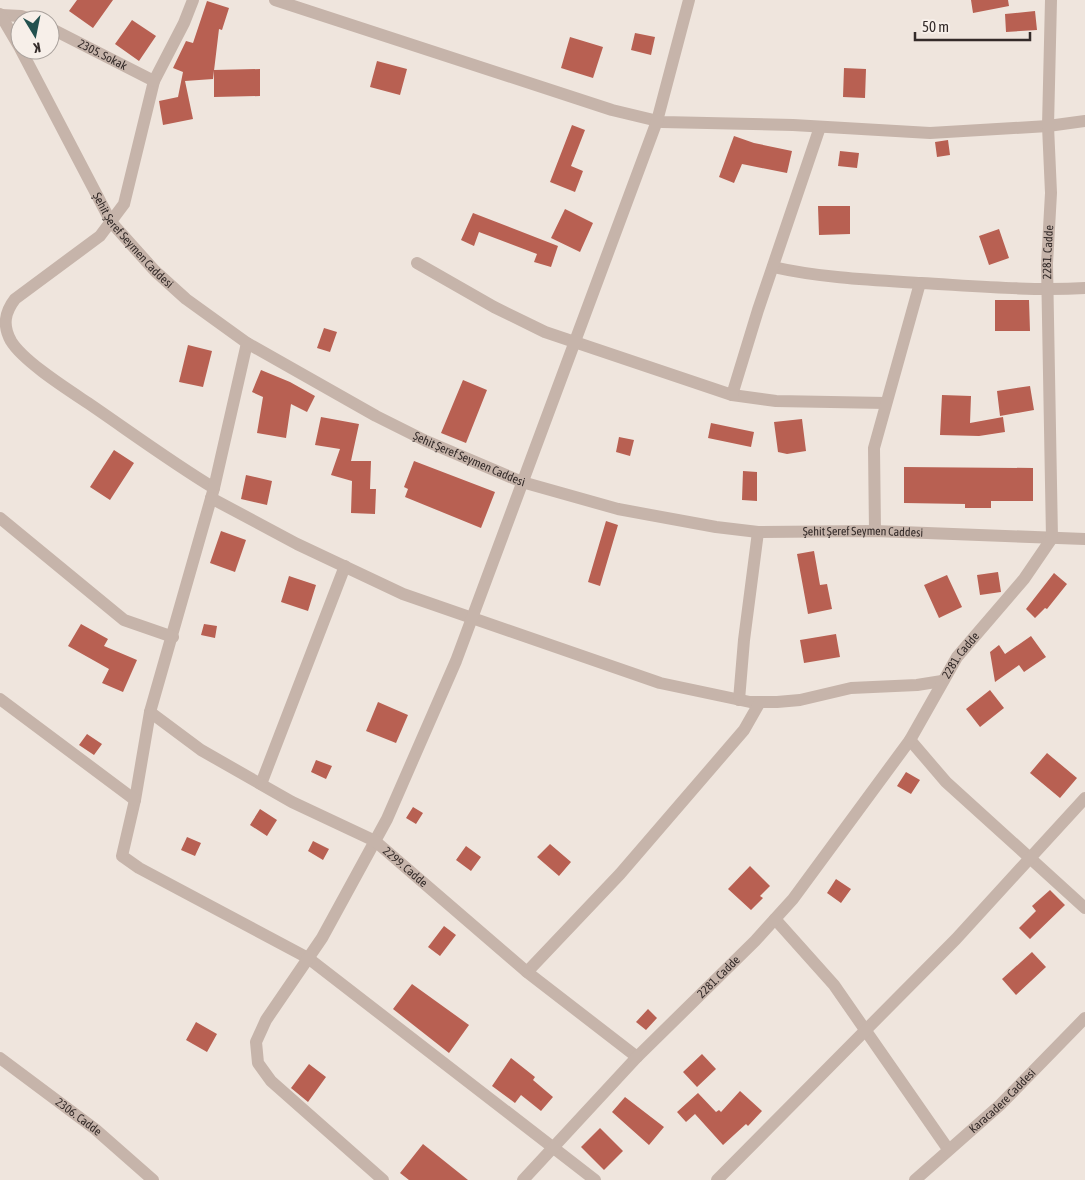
<svg xmlns="http://www.w3.org/2000/svg" width="1085" height="1180" font-family="'Asap Condensed',sans-serif">
<rect width="100%" height="100%" fill="#efe5dd"/>
<path fill="#b86052" d="M77,0H113L93,28L69,11Z
M971,0H1008L1009,6L973,13Z
M207,1L229,8L222,30L219,29L213,79L185,81L193,119L163,125L159,101L178,97L183,72L173,68L186,41L193,43Z
M1035,11L1037,30L1006,32L1005,14Z
M132,20L156,36L139,61L115,44Z
M635,33L655,37L651,55L631,50Z
M570,37L603,47L593,78L561,68Z
M377,61L407,69L400,95L370,87Z
M844,68L866,69L865,98L843,97Z
M260,69V96L214,97V70Z
M572,125L585,130L571,166L583,171L575,192L550,182Z
M734,136L754,143L792,151L787,173L742,164L734,183L719,177Z
M948,140L950,155L937,157L935,142Z
M840,151L859,153L857,168L838,166Z
M818,206H850V234L819,235Z
M565,209L593,223L580,252L551,238Z
M473,213L558,246L551,267L534,262L537,254L479,232L474,246L461,240Z
M999,229L1009,258L989,265L979,236Z
M995,300H1029L1030,331H995Z
M324,328L337,332L330,352L317,348Z
M188,345L212,351L203,387L179,382Z
M261,370L290,382L315,396L307,412L291,404L286,438L257,433L263,397L252,392Z
M463,380L487,390L466,443L441,433Z
M1030,386L1034,410L1000,416L997,391Z
M942,395L971,396L970,423L1003,417L1005,432L979,436L940,435Z
M321,417L359,424L351,461H371L370,489H376L375,514L351,513L352,481L331,475L340,449L315,445Z
M802,419L806,451L787,454L778,452L774,422Z
M711,423L754,432L751,447L708,438Z
M619,437L634,440L630,456L616,452Z
M114,450L134,463L110,500L90,487Z
M414,461L495,492L481,528L405,497L408,489L404,487Z
M904,467L1033,468V501H991V508H965V504L904,503Z
M743,471L757,472V501L742,500Z
M246,475L272,481L267,505L241,499Z
M606,521L618,525L600,586L588,582Z
M221,531L246,540L235,572L210,563Z
M814,551L820,585L827,584L832,609L808,614L797,554Z
M998,572L1001,592L980,595L977,575Z
M1054,573L1067,584L1047,609L1045,608L1035,618L1026,609Z
M947,575L962,607L939,618L924,585Z
M289,576L316,585L308,611L281,602Z
M81,624L108,639L104,646L137,660L123,692L102,683L109,669L68,646Z
M204,624L217,626L215,638L201,635Z
M836,634L840,657L804,663L800,640Z
M1031,636L1046,657L1024,672L1019,665L995,682L990,652L999,645L1005,654Z
M990,690L1004,708L980,727L966,709Z
M378,702L408,715L396,743L366,731Z
M87,734L102,744L94,755L79,745Z
M1047,753L1077,778L1060,798L1030,773Z
M316,760L332,766L326,779L311,772Z
M906,772L920,780L911,794L897,786Z
M413,807L423,813L416,824L406,818Z
M260,809L277,820L267,836L250,825Z
M187,837L201,843L195,856L181,850Z
M313,841L329,849L323,860L308,851Z
M550,844L571,862L559,876L537,857Z
M466,846L481,857L471,871L456,860Z
M750,866L770,886L760,896L763,898L751,910L728,889Z
M836,879L851,889L841,903L827,893Z
M1050,890L1065,905L1030,939L1019,928L1036,911L1032,906Z
M444,926L456,935L440,956L428,947Z
M1032,952L1046,967L1016,995L1002,979Z
M412,984L469,1025L449,1053L393,1009Z
M648,1009L657,1018L646,1030L636,1022Z
M196,1022L217,1034L207,1052L186,1040Z
M702,1054L716,1069L697,1087L683,1072Z
M511,1058L535,1077L533,1080L553,1097L541,1111L521,1095L515,1103L492,1086Z
M309,1064L326,1077L308,1102L291,1088Z
M740,1091L762,1111L748,1126L746,1124L723,1145L695,1114L686,1122L677,1112L698,1093L716,1112L719,1110L721,1112Z
M625,1097L664,1127L649,1145L612,1112Z
M600,1128L623,1151L604,1170L581,1147Z
M423,1144L468,1180H409L400,1173Z"/>
<g fill="none" stroke-linecap="round" stroke-linejoin="round">
<g stroke="#c6b4aa" stroke-width="12">
<path d="M193,0L184,23L154,81L124,204L100,236L15,299C5,312 2,325 11,341C23,361 67,389 88,403C129,431 171,462 214,488"/>
<path d="M275,0L612,110L662,122L793,125L930,133L1048,126L1085,121"/>
<path d="M1,15L21,16L33,20"/>
<path id="s1" d="M50,28L154,81"/>
<path d="M417,263L494,307L545,332L732,395L776,401L886,403"/>
<path d="M773,267C822,278 871,280 921,283C975,286 1031,291 1085,288"/>
<path d="M247,343L214,488L150,712L135,800L122,856L139,868L308,958L595,1180"/>
<path d="M732,395L758,310L820,127"/>
<path d="M211,498L297,544L403,594L660,683L750,702H777L800,700L851,688L917,685L942,681"/>
<path d="M0,518L124,620L173,637"/>
<path d="M875,531L874,448L920,283"/>
<path d="M0,699L135,800"/>
<path d="M739,700L744,640L758,532"/>
<path d="M910,740L946,782L1085,908"/>
<path d="M261,784L345,566"/>
<path d="M775,919L834,985L948,1149"/>
<path d="M527,972L620,874L744,730L760,702"/>
<path d="M383,1180L271,1081L258,1063L256,1042L266,1020L322,938L387,819L456,661L657,121L689,0"/>
<path d="M717,1180L956,939L1085,798"/>
</g>
<g stroke="#c6b4aa" stroke-width="12">
<path d="M0,14L20,48"/>
<path id="s2" d="M21,50L111,222L155,271L186,299L247,343L376,416L426,441L522,482L618,509L716,527L758,532L875,531L1085,539"/>
<path id="s3" d="M150,712L201,750L292,802L375,841L527,972L637,1057"/>
<path id="s4" d="M0,1058L95,1129L153,1180"/>
<path id="s5" d="M523,1180L637,1057L755,941L793,899L910,740L957,657L1024,579L1052,538L1047,264L1051,193L1048,126L1051,0"/>
<path id="s6" d="M915,1180L1000,1105L1085,1018"/>
</g>
</g>
<g text-anchor="middle" dominant-baseline="central" stroke-width="4" stroke-linejoin="round" paint-order="stroke">
<g font-size="12" fill="#342b29" stroke="#f7efe9">
<text stroke="none"><textPath href="#s1" startOffset="59">2305. Sokak</textPath></text>
<text stroke="none"><textPath href="#s2" startOffset="222">Şehit Şeref Seymen Caddesi</textPath></text>
<text stroke="none"><textPath href="#s5" startOffset="1121">2281. Cadde</textPath></text>
<text stroke="none"><textPath href="#s2" startOffset="628">Şehit Şeref Seymen Caddesi</textPath></text>
<text stroke="none"><textPath href="#s2" startOffset="1032">Şehit Şeref Seymen Caddesi</textPath></text>
<text stroke="none"><textPath href="#s5" startOffset="686">2281. Cadde</textPath></text>
<text stroke="none"><textPath href="#s3" startOffset="300">2299. Cadde</textPath></text>
<text stroke="none"><textPath href="#s5" startOffset="282">2281. Cadde</textPath></text>
<text stroke="none"><textPath href="#s6" startOffset="118">Karacadere Caddesi</textPath></text>
<text stroke="none"><textPath href="#s4" startOffset="98">2306. Cadde</textPath></text>
</g>
</g>
<g transform="translate(35 35) rotate(170)"><circle r="24" fill="#f7efe9" stroke="#a9a19c"/>
<path d="M0-4L9 19L0 12L-9 19Z" fill="#23514f"/>
<text y="-8" font-size="14" font-weight="bold" text-anchor="middle" fill="#342b29">K</text>
</g>
<path d="M915 32v8h115v-8" fill="none" stroke="#342b29" stroke-width="2.5"/>
<text x="922" y="32" font-size="15" fill="#342b29" stroke="#f7efe9" stroke-width="4" paint-order="stroke">50 m</text>
</svg>
